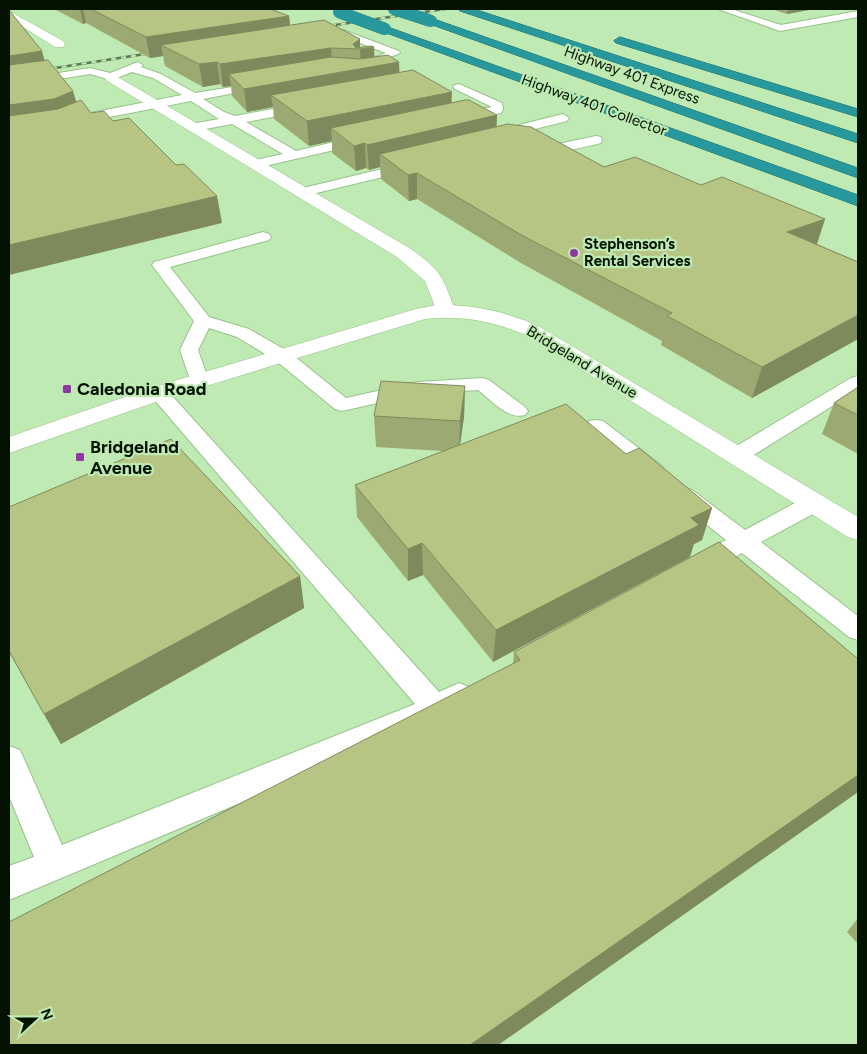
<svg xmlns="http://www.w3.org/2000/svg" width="867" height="1054" font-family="Figtree,sans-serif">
<rect width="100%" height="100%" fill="#bfeab3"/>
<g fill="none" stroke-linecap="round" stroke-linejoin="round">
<defs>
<path id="lane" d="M718,9H731L781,25L858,11V17L780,31Z
M343,30L399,51L400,53L363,69H355L354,67L355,65L386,53L342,36L329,38L324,35L325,33Z
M138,62L143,65L141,67L161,74L195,93L263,82L267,83L269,85L267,87L203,99L224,112L235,116L305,103L309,104L311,107L309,110L246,122L296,151L364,135L370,139L369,142L256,168L251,167L249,164L251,161L283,154L232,124L195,131L191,130L189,127L191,124L219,119L191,101L89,121L76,126L70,122L72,119L85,114L182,95L153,78L132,72L111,80L90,74L9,87V81L90,68L110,73Z
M459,84L502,103L503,110L501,113L458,122L454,121L452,118L454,115L492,107L455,89L453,87L455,85Z
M563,114L569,118L567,121L527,131L511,146L506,147L499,143L519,125Z
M596,136L601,137L602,140L601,143C585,147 539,159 527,146L534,142L558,144Z
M411,162L418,166L416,169L304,196L299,195L297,192L299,189Z
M263,232L269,234L271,237L269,240L170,267L209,317L249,329L289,352L346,398L418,382L482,378L489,380L525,407L528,411L525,415C508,420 491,400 478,390L418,394L342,411L335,409L275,360L237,337L209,328L198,350L209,381L206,385L199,387L192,385L180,350L194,321L152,265L154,262Z
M858,376V390L744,461L736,463L728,461L725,456L728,451L851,378Z
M159,387L166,389L439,692L459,683L469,687L473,695C467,708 444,723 430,718L426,725L9,900V866L34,857L9,796V746L20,750L62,845L415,704L152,397L149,393L152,389Z
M596,420L603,421L662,466L665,471L662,476L654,478L646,476L589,431L586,426L589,421Z
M684,487L692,490L745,530L806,497L814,495L822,497L826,503L822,509L761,542L858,616V640L849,637L742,553C727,561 709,577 691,571L688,565L691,559L726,540L676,500L673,495L676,490Z"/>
<path id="street" d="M9,11L63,41L65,44L63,47H55L9,18Z
M111,73L411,249C441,271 442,275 455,310L452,314L445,316L438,314L425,281L397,257L106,80L105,77Z"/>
<path id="secondary" d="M437,305C474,304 507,312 540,327L858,517V540L848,537L526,335C492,321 461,315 425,319L167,398L9,453V437L151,388L416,309Z"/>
<path id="highway" d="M459,9H474L858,134V143L460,11Z
M431,18L858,168V178L427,23L425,21L427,19Z
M385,26L858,195V206L381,31L379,29Z
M620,37L858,109V117L616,43L614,41Z"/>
</defs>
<use href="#lane" stroke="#98c28c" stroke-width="2"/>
<use href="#street" stroke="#98c28c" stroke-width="1"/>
<use href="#secondary" stroke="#98c28c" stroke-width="1"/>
<use href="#highway" stroke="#1b6966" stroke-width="1"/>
<use href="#lane" fill="#fff" fill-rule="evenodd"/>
<use href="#street" fill="#fff" fill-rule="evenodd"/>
<use href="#secondary" fill="#fff" fill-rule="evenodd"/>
<use href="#highway" fill="#27989c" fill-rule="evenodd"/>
<defs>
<path id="rail" d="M321,27L445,9
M42,70L158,52"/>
</defs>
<use href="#rail" stroke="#5d7956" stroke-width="2.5"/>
<use href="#rail" stroke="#bfeab3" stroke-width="2" stroke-dasharray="5" stroke-linecap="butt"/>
<defs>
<path id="highway-bridge" d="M394,9L431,21
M339,12L385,29"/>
</defs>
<use href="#highway-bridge" stroke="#1b6966" stroke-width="12" stroke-linecap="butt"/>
<use href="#highway-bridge" stroke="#27989c" stroke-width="12"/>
</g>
<path fill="#9da972" d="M54,9H270L289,16L290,25L360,48L400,72L451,102L497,115L496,127L604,167L701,185L825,219L817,244L858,262V339L752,398L661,345L662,341L521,263L417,199L409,201L381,179L380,167L369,170L366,168L356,171L332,153V141L309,146L274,119L273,107L247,112L232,96L231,86L223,87L220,84L203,87L165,66L163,56L150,58L86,23L83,24Z
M771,9H814L787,14Z
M465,386L464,417L460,444L626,454L712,508L702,540L694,544L493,662L423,575L408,581L357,517L355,485L443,451L376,447L374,416Z
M858,387V454L822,434L834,403Z
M9,507L300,576L304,608L61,744L9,652Z
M514,652L858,792L498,1045H9L513,664Z
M858,918V944L847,932Z"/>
<path fill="#7f8a5c" d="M80,9H83L86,23L83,24Z
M788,9H814L787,14Z
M289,16L291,36L161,45L163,56L150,58L146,37Z
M360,39V49L374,47L375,66L399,62L400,84L271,95L273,107L247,112L244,89L361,69L360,49H353V44Z
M331,48L333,69L229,74L231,86L223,87L220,64Z
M42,51L48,73L9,79V56Z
M217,62L220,84L203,87L199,64Z
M73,91L80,114L9,130V105Z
M452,92L451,115L331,128L332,141L309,146L307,121Z
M497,115L496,139L380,154V167L369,170L367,145Z
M365,143L366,168L356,171L354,146Z
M417,173V199L409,201L408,175Z
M217,196L222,223L9,275V245Z
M825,219L816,246L787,232Z
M858,315V339L752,398L762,367Z
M465,386L464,417L459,452L460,421Z
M712,508L702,540L694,544L690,557L493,662L496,630L691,518Z
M422,543L423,575L408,581V549Z
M300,576L304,608L61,744L44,714Z
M858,775V792L498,1045H470Z"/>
<path fill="#b6c584" stroke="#7f8a5c" d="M91,9H270L289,16L146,37Z
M9,10L42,51L9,56Z
M324,20L360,39L353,44L356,48L371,46L374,47L360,49L331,48L220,64L217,62L199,64L161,45Z
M388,55L399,62L244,89L229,74L331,57L360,59Z
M48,60L73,91L54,99L9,105V65Z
M413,70L452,92L307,121L271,95Z
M81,100L91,113L104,111L113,121L129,118L176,165L184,164L217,196L9,245V116L58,109Z
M465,100H469L497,115L367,145L365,143L354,146L331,128Z
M508,124L531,127L604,167L635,157L701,185L722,177L825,219L787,232L858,262V315L762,367L667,316L672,313L523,236L417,173L408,175L380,154Z
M381,381L465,386L460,421L374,416Z
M858,387V415L834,403Z
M566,404L626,454L639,448L712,508L691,518L699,525L496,630L422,543L408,549L355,485Z
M171,439L300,576L44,714L9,651V507Z
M719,542L858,659V775L470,1045H9V922L520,660L514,652Z"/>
<g fill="#8e37a4" stroke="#bfeab3" stroke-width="2">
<circle cx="574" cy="253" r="5"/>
<rect x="62" y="384" width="10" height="10" rx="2.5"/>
<rect x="75" y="452" width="10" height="10" rx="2.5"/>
</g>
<g text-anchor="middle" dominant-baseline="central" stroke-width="4.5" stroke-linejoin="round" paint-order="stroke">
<g font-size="15" fill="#041202" stroke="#bfeab3">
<text transform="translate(632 75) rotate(20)">Highway 401 Express</text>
<text transform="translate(594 105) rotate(20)">Highway 401 Collector</text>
<text transform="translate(582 362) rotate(31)">Bridgeland Avenue</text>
</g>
<g font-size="15" font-weight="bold" fill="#041202" stroke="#bfeab3" text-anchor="start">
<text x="584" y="244">Stephenson’s<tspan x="584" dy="17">Rental Services</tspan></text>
</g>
<g font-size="18" font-weight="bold" fill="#041202" stroke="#bfeab3" text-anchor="start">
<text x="77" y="389">Caledonia Road</text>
<text x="90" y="447">Bridgeland<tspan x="90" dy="21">Avenue</tspan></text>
</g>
</g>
<rect width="867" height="1054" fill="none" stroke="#041202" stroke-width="20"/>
<g transform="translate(35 1019) rotate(69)" stroke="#bfeab3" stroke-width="4" paint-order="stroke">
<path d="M0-4L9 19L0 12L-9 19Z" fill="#041202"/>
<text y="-8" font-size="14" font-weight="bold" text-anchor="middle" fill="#041202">N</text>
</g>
</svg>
